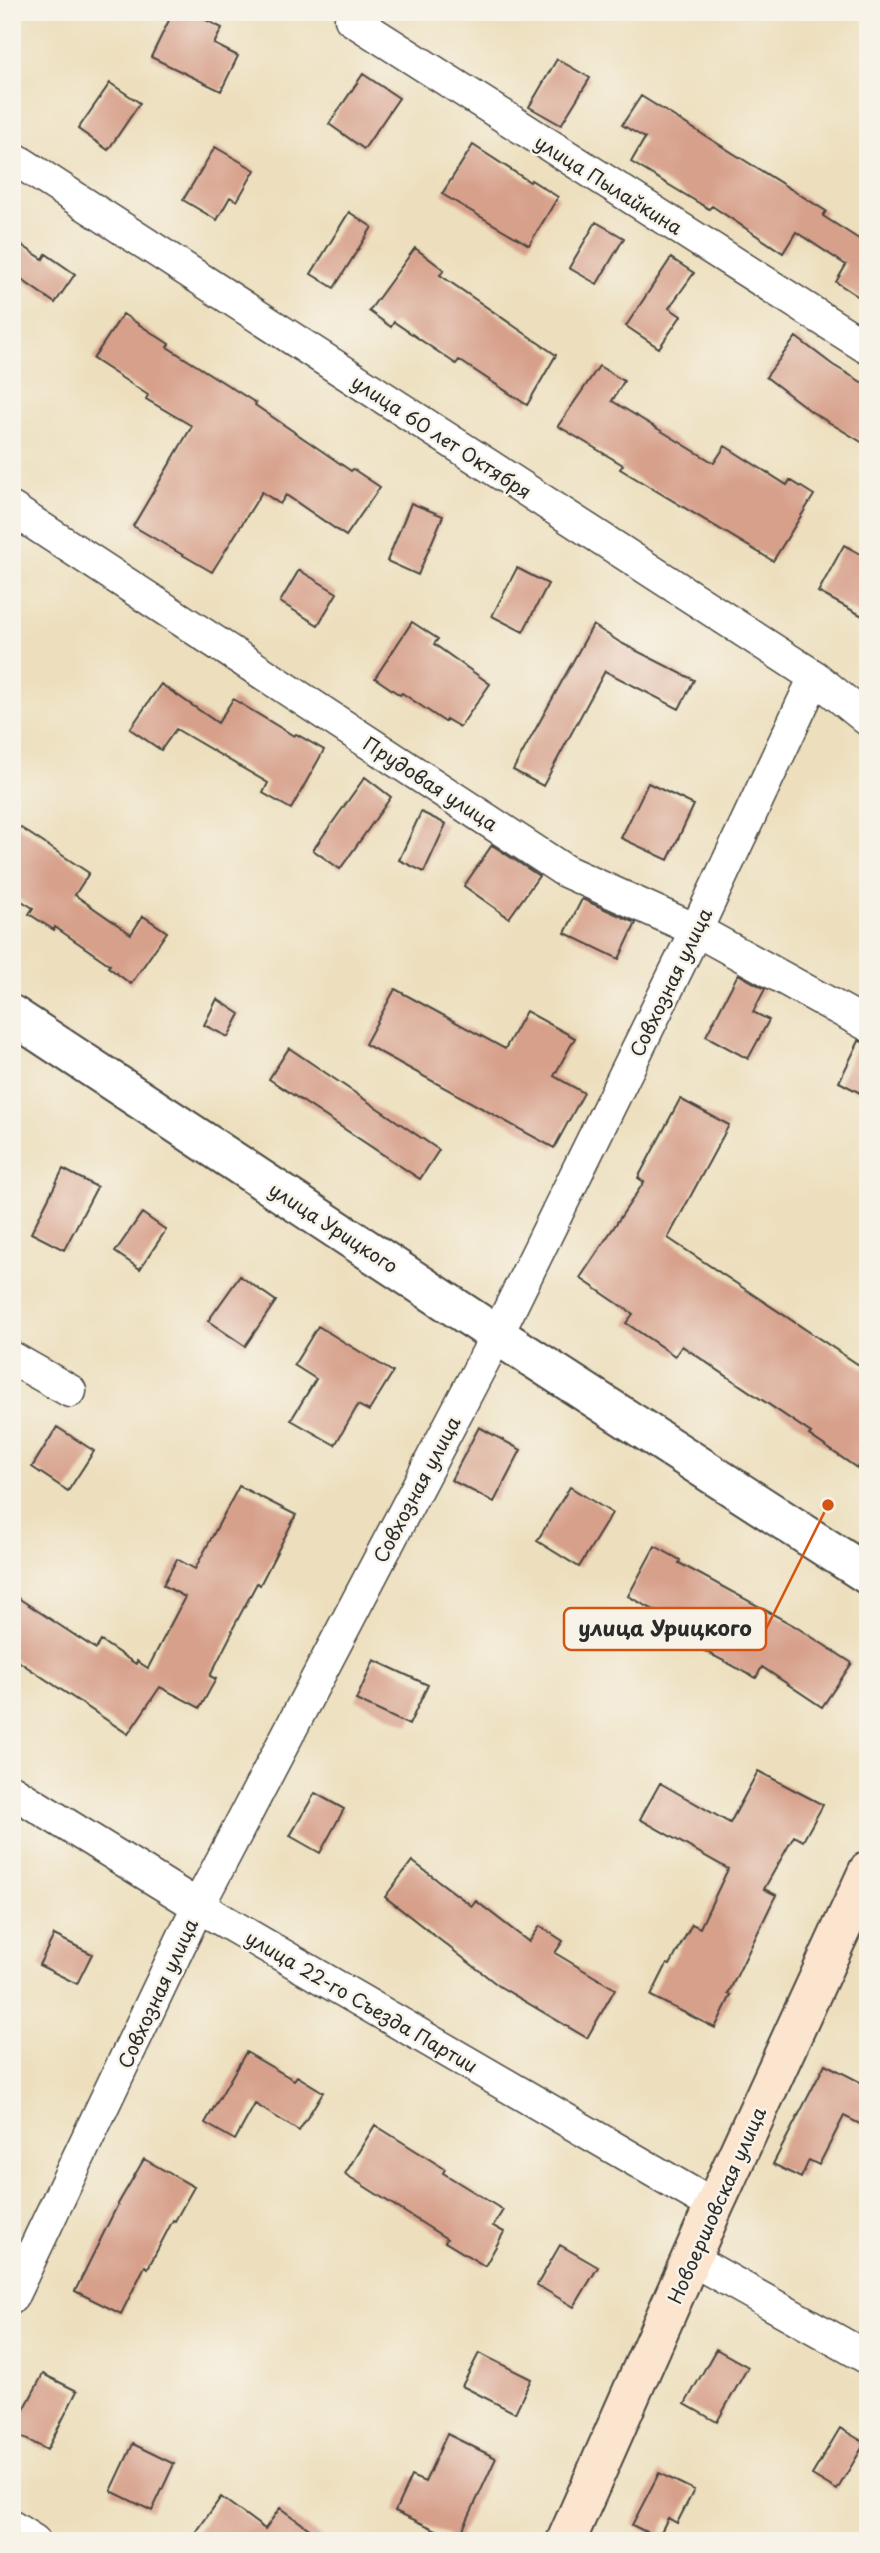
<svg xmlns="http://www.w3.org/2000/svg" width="880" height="2553" font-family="'Playpen Sans',sans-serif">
<rect width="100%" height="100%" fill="#f7f3e8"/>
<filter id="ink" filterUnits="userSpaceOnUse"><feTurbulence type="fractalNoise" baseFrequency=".0143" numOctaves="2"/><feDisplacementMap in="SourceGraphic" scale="14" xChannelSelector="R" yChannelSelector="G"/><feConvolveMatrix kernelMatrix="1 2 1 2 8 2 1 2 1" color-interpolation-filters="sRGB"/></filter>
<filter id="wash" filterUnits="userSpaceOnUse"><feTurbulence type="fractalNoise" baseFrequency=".00686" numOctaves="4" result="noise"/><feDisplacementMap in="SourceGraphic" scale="28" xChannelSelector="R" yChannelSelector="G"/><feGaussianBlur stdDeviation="1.57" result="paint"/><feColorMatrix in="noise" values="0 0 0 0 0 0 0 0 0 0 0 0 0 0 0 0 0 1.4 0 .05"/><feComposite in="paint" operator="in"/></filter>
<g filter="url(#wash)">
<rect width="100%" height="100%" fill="#eddfbd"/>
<g id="blocks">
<path fill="#d7a08b" d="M173,12H190L222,28L214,44L238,56L221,91L151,57Z
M557,59L590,78L561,125L529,107Z
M363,74L399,98L364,149L329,124Z
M110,83L140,103L108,150L78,129Z
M641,96L826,211L823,216L862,241L868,233V303L836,282L846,265L796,232L783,253L712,206L709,209L631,162L645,138L622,125Z
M473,145L530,182L531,180L558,197L529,245L442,194Z
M215,147L255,170L237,201L230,197L217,220L183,200Z
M349,212L372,227L334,288L311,274Z
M596,222L624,238L597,284L569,268Z
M12,239L43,259L46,254L75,274L55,303L12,273Z
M415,248L444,270L440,275L556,355L527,405L459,360L456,364L394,322L391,327L369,311Z
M671,258L694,273L669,308L681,316L659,348L626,326Z
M123,314L169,344L167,347L256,403L255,405L351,471L353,469L380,487L346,536L286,495L280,504L262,492L212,572L133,526L192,426L146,399L148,395L93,359Z
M796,337L833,365L868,386V446L812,412L766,377Z
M599,366L624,381L612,401L714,463L725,446L787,485L790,480L814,495L773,561L620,469L623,465L558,426Z
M411,503L443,516L418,575L387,561Z
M844,545L868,558V619L818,592Z
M517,568L548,584L523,632L492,616Z
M299,570L337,593L318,625L280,602Z
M412,622L438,639L434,644L490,684L460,727L446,719L445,722L402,693L400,695L375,678Z
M593,625L621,643L694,680L679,709L605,671L543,786L513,770Z
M161,684L218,723L233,699L294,736L296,734L324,750L291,809L263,793L268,783L176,729L161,750L130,729Z
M365,777L391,797L340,869L313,850Z
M648,783L694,805L668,860L621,838Z
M421,812L446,824L424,872L399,860Z
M12,822L89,873L75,895L131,934L143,916L167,932L131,984L108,967L110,965L55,927L54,930L29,914L33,908L12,895Z
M492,845L539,876L509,918L464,886Z
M582,899L636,923L619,959L565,933Z
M738,974L765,989L753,1012L769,1020L748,1059L706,1036Z
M395,989L505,1049L526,1011L575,1038L554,1076L584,1093L554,1148L365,1044Z
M217,999L240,1014L228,1037L204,1025Z
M859,1041L868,1043V1097L839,1082Z
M289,1048L439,1150L420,1179L269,1079Z
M680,1099L729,1125L668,1238L868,1371V1471L859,1465L857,1468L809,1435L811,1433L682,1346L675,1356L626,1323L633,1314L580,1278L644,1182L638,1178Z
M63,1169L97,1187L64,1250L31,1233Z
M142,1213L166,1230L140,1269L115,1252Z
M240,1276L276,1301L245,1346L208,1321Z
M318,1326L393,1372L369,1411L358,1405L335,1445L291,1420L316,1379L294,1365Z
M57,1427L94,1451L68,1491L32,1467Z
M479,1427L521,1450L494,1502L451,1480Z
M239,1486L296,1515L260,1585L257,1583L232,1630L233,1631L210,1676L216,1679L200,1708L160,1687L128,1734L12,1657V1594L96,1649L101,1641L136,1664L137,1661L148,1668L185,1597L163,1585L177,1559L195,1569Z
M570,1487L612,1513L579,1567L537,1541Z
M655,1546L680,1560L679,1563L793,1625L852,1663L822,1707L762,1667L756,1678L678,1637L683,1626L628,1596Z
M374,1660L428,1685L409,1725L356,1700Z
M758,1771L823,1805L803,1841L794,1836L764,1889L776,1895L728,1994L731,1995L715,2028L651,1996L667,1964L670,1965L692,1924L700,1928L728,1869L640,1819L660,1783L730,1823Z
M315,1793L344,1809L320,1853L290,1836Z
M412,1861L472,1906L476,1901L529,1942L540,1926L563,1941L555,1953L615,1989L587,2038L499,1986L385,1897Z
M54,1935L92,1954L77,1984L39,1965Z
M246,2052L294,2080L297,2076L323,2092L299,2131L255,2104L235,2140L205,2123Z
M825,2064L868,2086V2128L844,2116L819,2165L809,2160L801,2178L773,2164Z
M375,2125L445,2169L443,2173L503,2210L493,2226L504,2232L485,2266L445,2242L447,2239L345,2174Z
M144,2159L194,2187L175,2221L173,2220L148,2268L145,2266L121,2314L75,2291L118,2204Z
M560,2245L598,2267L574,2307L537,2285Z
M716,2349L748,2367L717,2422L685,2404Z
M479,2353L531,2379L515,2413L462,2386Z
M43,2374L77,2391L47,2450L12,2432Z
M840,2428L865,2443L837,2490L812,2475Z
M447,2434L496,2458L458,2540L395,2511L411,2476L425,2482Z
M133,2444L174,2464L152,2511L111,2491Z
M659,2473L694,2490L677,2523L668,2518L658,2538L632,2525Z
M221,2497L265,2529L280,2508L326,2541H190Z"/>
</g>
</g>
<g filter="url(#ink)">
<use href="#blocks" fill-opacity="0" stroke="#484641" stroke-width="2"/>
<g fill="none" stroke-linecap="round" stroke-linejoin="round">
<defs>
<path id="minor" d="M351,19L868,348
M12,157L815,677L868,720
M12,509L565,871L696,930L868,1025
M12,1358L70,1391
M12,1791L198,1906L714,2206
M691,2259L868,2358
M12,2297L198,1906L497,1335L696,930L815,677
M12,2527L34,2541"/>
<path id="tertiary" d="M12,1015L497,1335L868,1575"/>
<path id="secondary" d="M566,2541L714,2206L868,1871"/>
</defs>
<use href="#minor" stroke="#484641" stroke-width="35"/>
<use href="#tertiary" stroke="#484641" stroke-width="42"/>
<use href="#secondary" stroke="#484641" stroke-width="42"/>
<use href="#minor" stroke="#fff" stroke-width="32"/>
<use href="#tertiary" stroke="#fff" stroke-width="38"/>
<use href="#secondary" stroke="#fce5cf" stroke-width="38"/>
</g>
</g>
<g text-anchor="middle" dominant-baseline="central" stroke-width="5" stroke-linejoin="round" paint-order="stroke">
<g font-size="19" fill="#2b2b2b" stroke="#f7f3e8">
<text transform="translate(609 184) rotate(32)">улица Пылайкина</text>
<text transform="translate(442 436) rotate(33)">улица 60 лет Октября</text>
<text transform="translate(431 783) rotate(33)">Прудовая улица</text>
<text transform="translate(670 982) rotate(-64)">Совхозная улица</text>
<text transform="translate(334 1227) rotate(33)">улица Урицкого</text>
<text transform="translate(416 1489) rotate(-62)">Совхозная улица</text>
<text transform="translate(157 1993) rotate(-65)">Совхозная улица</text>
<text transform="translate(362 2001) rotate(30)">улица 22-го Съезда Партии</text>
<text transform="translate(716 2205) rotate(-66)">Новоершовская улица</text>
</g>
</g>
<path fill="none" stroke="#d5540f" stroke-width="2.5" d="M828 1505L766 1629"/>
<circle fill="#d5540f" stroke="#f7f3e8" stroke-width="2.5" cx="828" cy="1505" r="7"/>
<rect fill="#f7f3e8" stroke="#d5540f" stroke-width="2.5" x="564" y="1608" width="202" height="42" rx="7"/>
<g font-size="21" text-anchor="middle" font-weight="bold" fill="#2b2b2b">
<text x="665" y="1636">улица Урицкого</text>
</g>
<rect width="880" height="2553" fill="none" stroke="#f7f3e8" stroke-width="42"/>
</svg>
